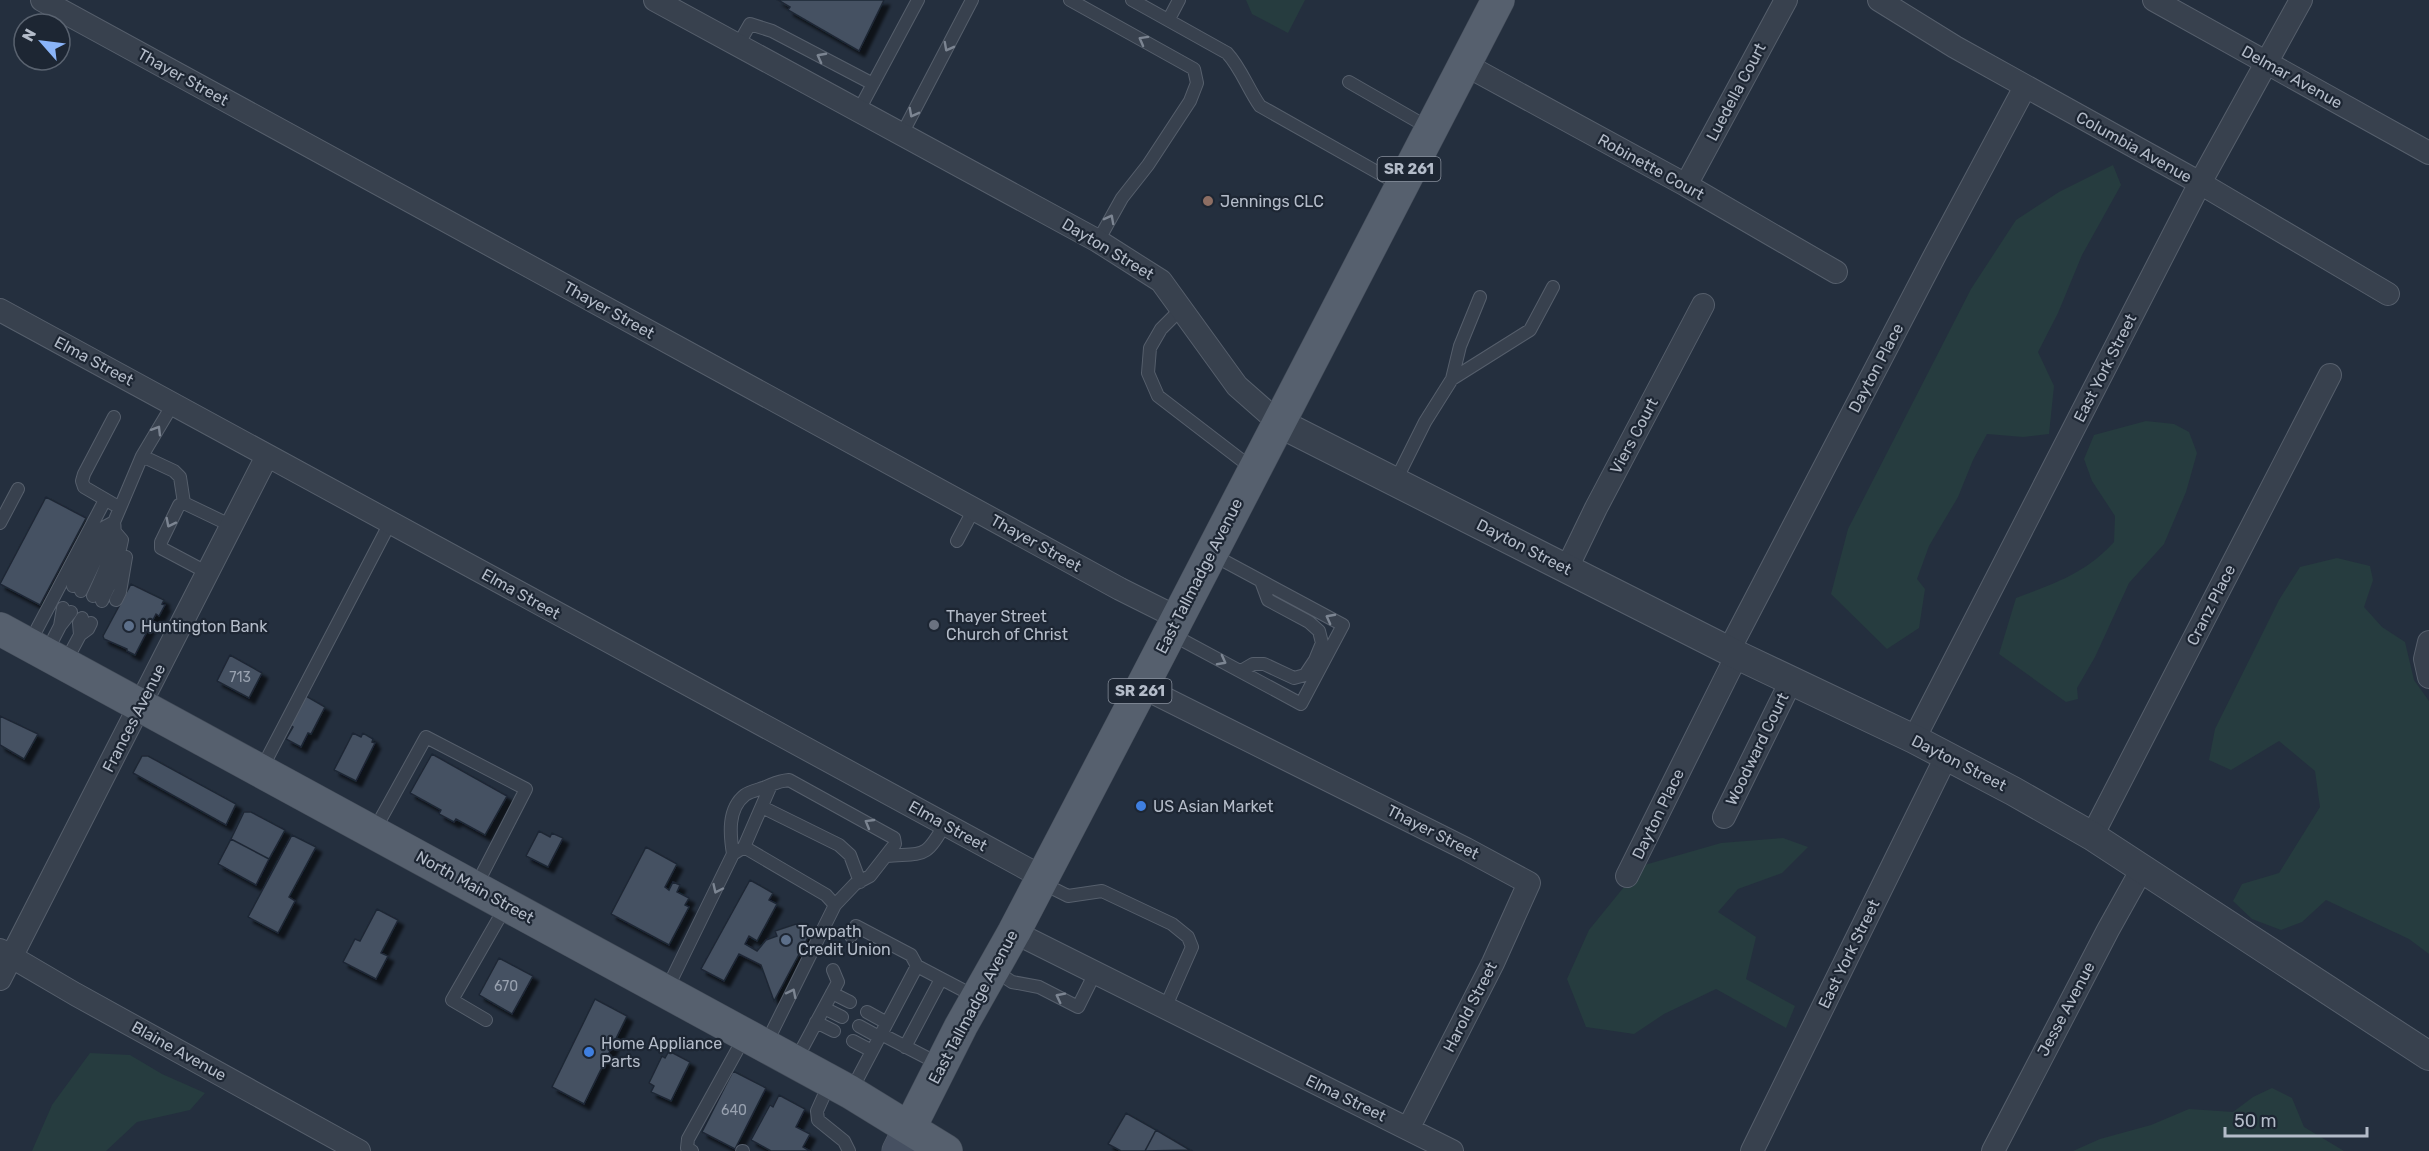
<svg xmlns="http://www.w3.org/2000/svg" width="2429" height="1151" font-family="Rubik,sans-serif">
<defs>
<filter id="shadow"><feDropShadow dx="5.5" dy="5.5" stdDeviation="1.5" flood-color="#0009"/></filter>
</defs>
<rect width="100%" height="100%" fill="#242f3e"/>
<path fill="#263c3f" d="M1246,0H1305L1288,33L1252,14Z
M2113,165L2121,185L2082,255L2058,313L2038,352L2054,386L2049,434L2023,437L1987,434L1973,460L1958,497L1929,546L1917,579L1925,589L1919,628L1887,649L1831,594L1848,529L1971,289L2016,220L2059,192Z
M2146,421L2174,424L2189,432L2197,453L2186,492L2164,544L2129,583L2095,657L2077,688L2078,699L2066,702L1999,654L2016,598C2055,583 2085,574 2114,542L2115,516L2092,481L2084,459L2094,435Z
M2337,558L2370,566L2373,580L2364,607L2382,627L2405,642L2414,680L2429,701V954L2409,939L2326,900L2302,922L2281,930L2252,919L2233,901L2242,884L2279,873L2320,807L2315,771L2279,741L2231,770L2209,760L2215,729L2279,600L2300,567Z
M1783,838L1808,847L1782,873L1738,889L1718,912L1756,937L1746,979L1795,1006L1786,1028L1716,989L1664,1014L1634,1034L1586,1027L1567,979L1589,930L1641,866L1721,843Z
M90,1053L130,1055L162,1074L205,1093L190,1110L137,1122L106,1151H32L52,1105Z
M2272,1088L2292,1098L2304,1127L2344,1151H2073L2100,1139L2151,1125L2189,1109L2233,1112L2253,1097Z"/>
<path fill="#455162" stroke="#1f2835" stroke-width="1.5" filter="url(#shadow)" d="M778,0H884L859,51L788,10L790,7Z
M46,497L86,518L40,605L0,584Z
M131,584L164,600L162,604L165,605L159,616L156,614L135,655L127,651V649L104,639L103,636Z
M230,655L262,673L249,698L217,681Z
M306,696L325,707L311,734L308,733L301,747L286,739L293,727L290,725Z
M0,716L38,734L24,759L0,745Z
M353,733L361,737L363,733L373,739L372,742L375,743L356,781L334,770Z
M432,754L507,796L485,835L456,819L454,822L439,814L441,810L410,793Z
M142,756H148L236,804L226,825L133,773Z
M244,812H251L285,830L269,859L231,839Z
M539,831L550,837L552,833L563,838L548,867L526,856Z
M292,835L316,847L289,897L295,901L278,933L248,917Z
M231,839L269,859L256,885L218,864Z
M646,847L677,864L665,887L669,890L673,882L680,885L677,892L689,898L685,905L689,907L669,945L611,914Z
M750,880L773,893L769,900L777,904L757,941L749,936L745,944L757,951L766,940L777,936L775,931L796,924L811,932L774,1001L761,965L739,954L724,981L701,969Z
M377,909L398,920L381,953L388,956L376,979L343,962L355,939L360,941Z
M499,958L533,976L512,1014L479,995Z
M595,999L627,1016L584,1104L552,1087Z
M669,1051L690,1062L671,1101L651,1092L654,1086L649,1083L662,1056L665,1058Z
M733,1071L766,1088L735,1149L702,1132Z
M779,1095L805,1109L796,1127L810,1134L803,1147L810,1151H771L751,1140L770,1105L773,1107Z
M1126,1113L1156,1130L1145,1151H1121L1108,1144Z
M1156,1130L1190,1150L1145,1151Z"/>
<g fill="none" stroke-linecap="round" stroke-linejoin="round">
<defs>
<path id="service" d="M1070,0L1194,69L1197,83L1190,101L1148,165L1122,198L1098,241
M1132,0L1227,53C1241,68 1248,89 1260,106L1400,185
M1169,19L1179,0
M738,45L750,24L772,31L873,84
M1349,82L1429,128
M859,110L918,0
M902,134L972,0
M1182,308L1161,329L1150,348L1148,373L1158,396L1253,469
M1452,379L1460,346L1480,297
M114,417L84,474L82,481L84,487L120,508L142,456L174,471L180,477L184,503
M142,456L173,404
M1395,482L1425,422L1452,379L1530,330L1553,287
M0,523L18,489
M957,541L974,509
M208,573L161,548V542L179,505L184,503L232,526
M73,586L101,529L114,522L120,508
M81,591L109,532
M93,596C102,577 118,543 114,522
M116,600L120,592L126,557
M102,601L114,576L122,540L116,533
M60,626L63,608
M1171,634L1301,704L1343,625L1213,555
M80,635L79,623L82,618
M29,644L105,500
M46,653L60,626L71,612
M65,663L80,635L88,629L91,623
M1241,671L1253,664H1264L1294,678L1305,675L1315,660L1322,643L1319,631L1309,622L1268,600L1261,581
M261,770L390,523
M762,807L839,845L850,855L860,882
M374,831L426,737L526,789L476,886
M744,847L771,785
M733,854C730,835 727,809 745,795C749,792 757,790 763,788C774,784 777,781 789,780L894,838L895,844L870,876L855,884L835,905
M887,856C925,853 925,859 945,824
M1042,883L1068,896L1102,891L1172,924L1188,937L1192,947L1165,1008
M851,936L856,926L911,955L917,966
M994,970L1012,982L1039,987L1078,1007L1095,973
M666,991L733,854L744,847L826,895L835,905L766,1044
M832,993L850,1002
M824,1008L842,1017
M867,1012L887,1023
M486,1020L452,1000L506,906
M816,1022L834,1031
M859,1026L879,1037
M881,1034L941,1065
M853,1041L872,1051
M905,1047L941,979
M796,1060L838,982L833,970
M830,1082L817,1111L818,1120L844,1141L849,1151
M851,1091L917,966L976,997
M692,1151L687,1148L688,1139L745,1036
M742,1151H743"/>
<path id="minor" d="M42,0L1120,589L1178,618
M655,0L1098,241L1161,281L1237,386L1279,423
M1879,0L1955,47L2200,183L2388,294
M2154,0L2429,153
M1464,64L1686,185L1836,272
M1686,185L1786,0
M0,310L1042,877
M1567,568L1596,508L1703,305
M2429,642L2425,659L2429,677
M1729,650L1935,255L2025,87
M1142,687L1466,849L1529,883L1493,963L1408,1129
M1914,739L2200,183L2301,0
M1724,817L1791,681
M2092,836L2330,375
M1627,876L1737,655
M1014,932L1452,1151
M0,950L75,994L359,1151
M0,979L267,456
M1752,1151L1946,757
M1993,1151L2108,930L2142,869"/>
<path id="tertiary" d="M1279,423L1737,655L1914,739L2013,791L2092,836L2429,1056"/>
<path id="secondary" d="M898,1151L910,1127"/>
<path id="primary" d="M0,629L850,1092L946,1151
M910,1127L961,1026L1014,932L1142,687L1498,0"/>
</defs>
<use href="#service" stroke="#565f6c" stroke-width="14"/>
<use href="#minor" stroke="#565f6c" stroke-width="24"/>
<use href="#tertiary" stroke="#565f6c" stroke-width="30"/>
<use href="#secondary" stroke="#565f6c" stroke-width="33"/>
<use href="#primary" stroke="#414a57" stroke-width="34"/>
<use href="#service" stroke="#38414e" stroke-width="12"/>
<use href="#minor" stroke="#38414e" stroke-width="22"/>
<use href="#tertiary" stroke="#38414e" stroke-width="28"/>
<use href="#secondary" stroke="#465061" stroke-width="32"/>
<use href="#primary" stroke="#56606e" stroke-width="33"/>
</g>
<defs><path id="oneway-chevron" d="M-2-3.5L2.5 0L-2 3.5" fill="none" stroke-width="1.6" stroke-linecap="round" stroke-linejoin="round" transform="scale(1.5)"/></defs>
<g stroke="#7c8592">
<use href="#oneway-chevron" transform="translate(1143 40) rotate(-151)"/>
<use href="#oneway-chevron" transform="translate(948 47) rotate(118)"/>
<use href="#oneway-chevron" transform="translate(821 57) rotate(-152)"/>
<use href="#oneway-chevron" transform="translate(913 113) rotate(118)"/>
<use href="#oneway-chevron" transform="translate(1110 219) rotate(-62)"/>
<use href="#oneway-chevron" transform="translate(157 430) rotate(-59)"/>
<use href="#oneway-chevron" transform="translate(170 523) rotate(117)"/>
<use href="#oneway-chevron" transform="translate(1330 618) rotate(-152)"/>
<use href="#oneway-chevron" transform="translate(1222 661) rotate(28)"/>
<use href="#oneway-chevron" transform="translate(869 823) rotate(-150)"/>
<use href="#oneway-chevron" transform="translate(717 889) rotate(115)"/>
<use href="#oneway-chevron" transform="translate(792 993) rotate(-63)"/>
<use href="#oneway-chevron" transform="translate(1060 997) rotate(-153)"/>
</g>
<circle fill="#8d6e63" stroke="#1d2633" stroke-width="2" cx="1208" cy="201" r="6"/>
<circle fill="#6b7280" stroke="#1d2633" stroke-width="2" cx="934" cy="625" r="6"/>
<g fill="#5c6f8a" stroke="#1d2633" stroke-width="2">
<circle cx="129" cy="626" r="6"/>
<circle cx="786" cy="940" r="6"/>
</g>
<g fill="#3f7fe0" stroke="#1d2633" stroke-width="2">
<circle cx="1141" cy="806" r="6"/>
<circle cx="589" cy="1052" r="6"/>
</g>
<g text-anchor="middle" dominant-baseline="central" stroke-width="4.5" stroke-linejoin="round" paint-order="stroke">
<g font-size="14" fill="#98a1af">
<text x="240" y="677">713</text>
<text x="506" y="986">670</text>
<text x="734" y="1110">640</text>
</g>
<g fill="#1d2633" stroke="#878f9c" stroke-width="1.5">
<rect x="1377.5" y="157" width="63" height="24" rx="4.5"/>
<rect x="1108.5" y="679" width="63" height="24" rx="4.5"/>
</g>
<g font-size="15" font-weight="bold" fill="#b4bcc9">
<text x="1409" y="169">SR 261</text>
<text x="1140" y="691">SR 261</text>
</g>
<g font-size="16" fill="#b4bcc9" stroke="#1d2633">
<text transform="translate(183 77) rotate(29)">Thayer Street</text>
<text transform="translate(2292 77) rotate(29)">Delmar Avenue</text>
<text transform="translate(1736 92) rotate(-62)">Luedella Court</text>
<text transform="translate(2134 147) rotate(29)">Columbia Avenue</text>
<text transform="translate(1651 167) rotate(29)">Robinette Court</text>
<text transform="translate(1108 249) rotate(31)">Dayton Street</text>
<text transform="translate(609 310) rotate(29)">Thayer Street</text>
<text transform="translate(94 361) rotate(28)">Elma Street</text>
<text transform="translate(1876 368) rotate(-62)">Dayton Place</text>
<text transform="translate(2105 368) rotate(-63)">East York Street</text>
<text transform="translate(1634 436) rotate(-62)">Viers Court</text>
<text transform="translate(1036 543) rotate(29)">Thayer Street</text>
<text transform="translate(1524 547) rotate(27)">Dayton Street</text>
<text transform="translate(1199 576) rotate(-63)">East Tallmadge Avenue</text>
<text transform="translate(521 594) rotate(29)">Elma Street</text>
<text transform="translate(2211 605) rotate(-63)">Cranz Place</text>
<text transform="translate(134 718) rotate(-63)">Frances Avenue</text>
<text transform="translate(1757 749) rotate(-64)">Woodward Court</text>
<text transform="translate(1959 763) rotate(27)">Dayton Street</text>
<text transform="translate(1658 814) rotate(-64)">Dayton Place</text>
<text transform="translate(948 826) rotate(29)">Elma Street</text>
<text transform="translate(1433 832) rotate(27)">Thayer Street</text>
<text transform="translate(475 887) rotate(29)">North Main Street</text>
<text transform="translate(1849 954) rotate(-64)">East York Street</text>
<text transform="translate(973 1007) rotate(-62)">East Tallmadge Avenue</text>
<text transform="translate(1470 1007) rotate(-63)">Harold Street</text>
<text transform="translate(2066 1009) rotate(-62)">Jesse Avenue</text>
<text transform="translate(179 1051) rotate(29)">Blaine Avenue</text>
<text transform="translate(1346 1098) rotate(26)">Elma Street</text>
</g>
<g font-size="16" fill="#b4bcc9" stroke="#1d2633" text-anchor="start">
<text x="1220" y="201">Jennings CLC</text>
<text x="946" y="616">Thayer Street<tspan x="946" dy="18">Church of Christ</tspan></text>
<text x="141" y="626">Huntington Bank</text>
<text x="1153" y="806">US Asian Market</text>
<text x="798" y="931">Towpath<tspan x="798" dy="18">Credit Union</tspan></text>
<text x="601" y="1043">Home Appliance<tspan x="601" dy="18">Parts</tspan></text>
</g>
</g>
<g transform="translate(42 42) rotate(298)"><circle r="28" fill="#1d2633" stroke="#59626f" stroke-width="1.5"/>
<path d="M0-4.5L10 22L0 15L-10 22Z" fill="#8ab4f8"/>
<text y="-9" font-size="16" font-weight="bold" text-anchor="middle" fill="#b4bcc9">N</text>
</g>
<path d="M2225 1127v9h142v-9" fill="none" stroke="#b4bcc9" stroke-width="3"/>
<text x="2234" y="1127" font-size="18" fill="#b4bcc9" stroke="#1d2633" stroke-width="4.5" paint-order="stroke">50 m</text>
</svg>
